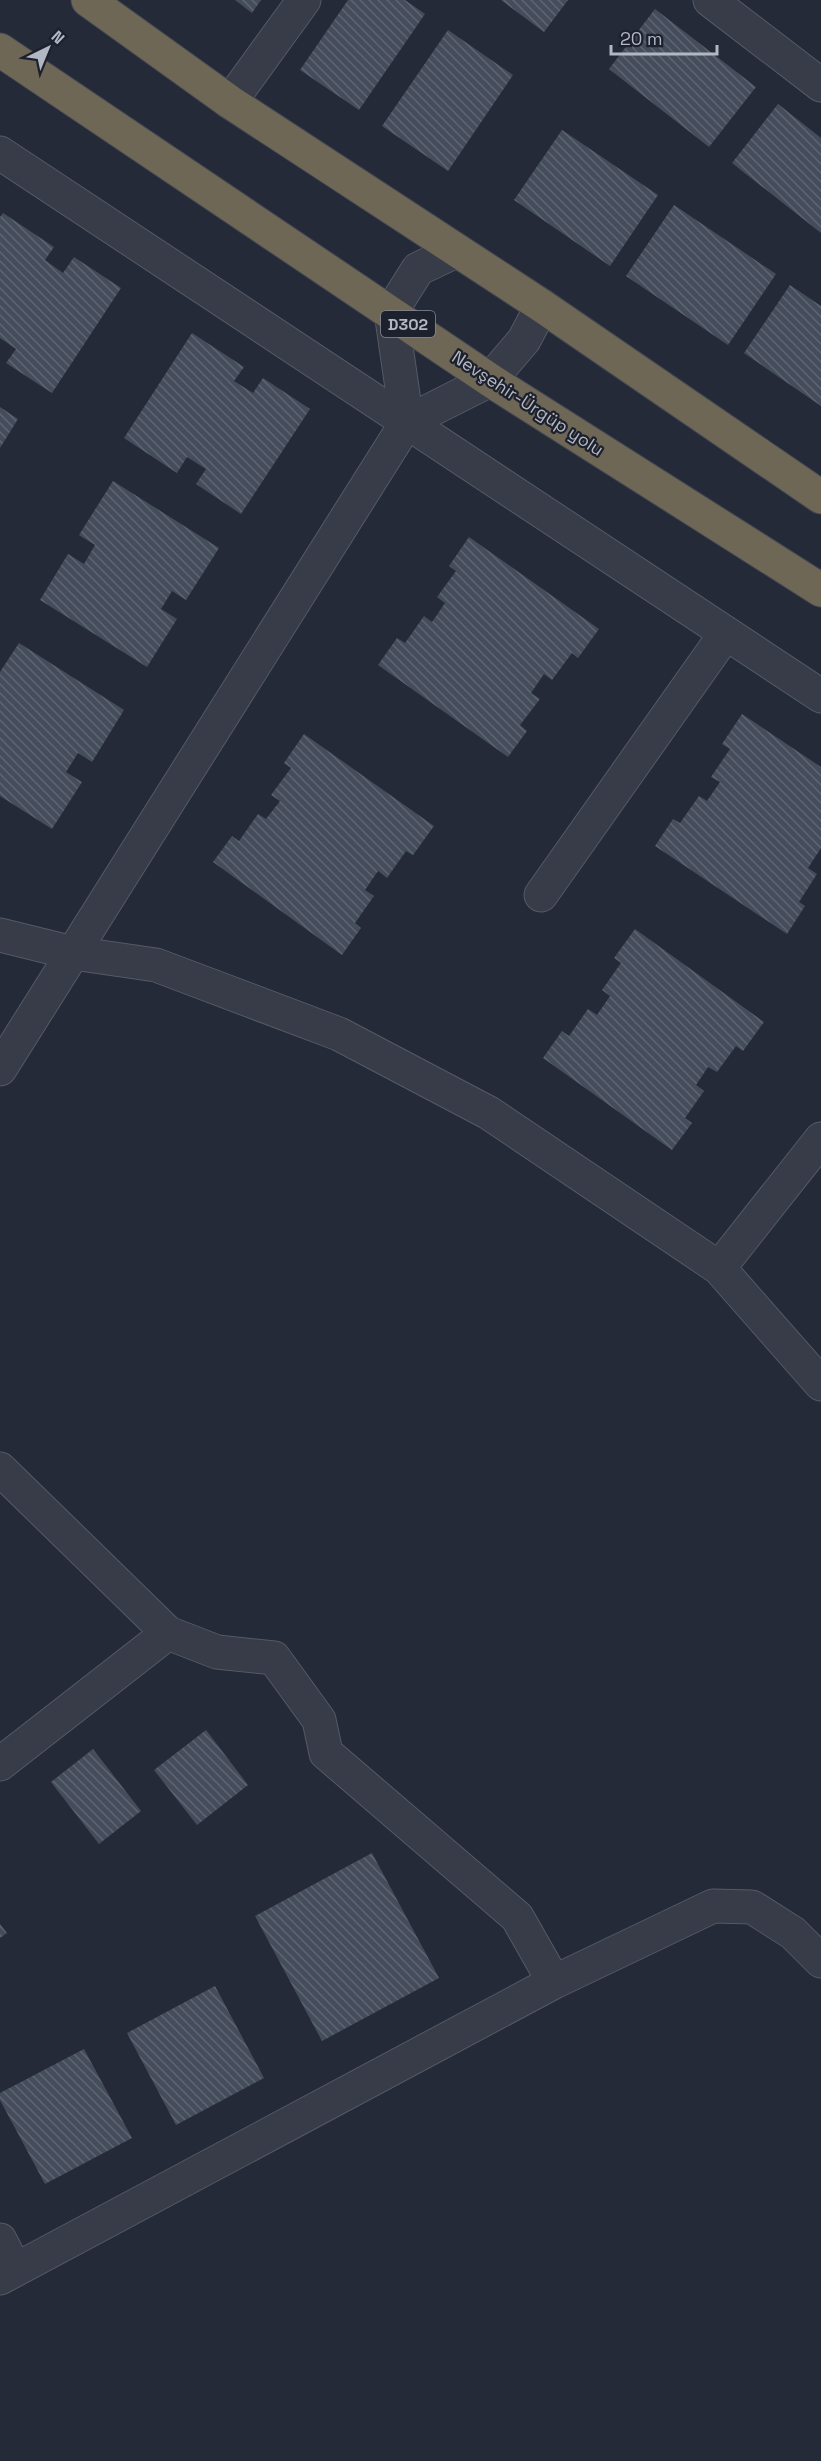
<svg xmlns="http://www.w3.org/2000/svg" width="821" height="2461" font-family="'Space Grotesk',sans-serif">
<defs>
<pattern id="building-back-hatch" width="6" height="6" patternUnits="userSpaceOnUse" patternTransform="scale(1.5)"><rect width="6" height="6" fill="#454d5c"/><path d="M-1 5l2 2M0 0l6 6M5-1l2 2" fill="none" stroke="#5d6472"/></pattern>
</defs>
<rect width="100%" height="100%" fill="#242a38"/>
<path fill="url(#building-back-hatch)" d="M235,0H261L252,13Z
M348,0H405L425,14L359,110L300,70Z
M501,0H568L544,32Z
M655,9L756,87L709,147L609,69Z
M448,30L513,75L448,171L382,126Z
M778,104L821,138V233L732,163Z
M562,130L658,195L610,266L514,200Z
M674,205L776,274L728,345L626,276Z
M3,213L54,247L45,260L63,273L74,257L121,288L52,393L6,363L16,349L0,338V217Z
M790,285L821,306V406L744,353Z
M192,333L244,367L234,381L253,393L263,378L310,409L241,514L196,484L206,469L187,457L177,473L124,438Z
M0,407L18,419L0,448Z
M113,481L219,548L186,600L172,591L161,609L177,619L147,667L40,600L68,554L84,564L95,545L79,535Z
M469,537L599,629L578,658L572,653L552,680L544,674L531,693L540,699L520,725L527,731L508,757L378,665L397,638L405,643L424,616L432,622L445,603L437,597L456,571L449,566Z
M19,643L124,710L92,762L78,753L66,772L82,782L52,829L0,796V672Z
M742,714L821,767V848L808,868L817,874L799,902L805,906L787,934L655,846L673,819L680,823L699,796L707,801L720,782L711,777L730,749L722,744Z
M304,734L434,826L413,855L406,851L387,878L378,871L365,890L374,896L355,923L361,928L342,955L213,862L232,836L239,841L258,814L266,819L280,801L271,795L291,768L284,763Z
M635,929L764,1022L743,1051L736,1046L717,1072L708,1067L696,1085L704,1091L685,1118L692,1123L672,1150L543,1058L562,1031L569,1036L588,1009L597,1015L610,996L602,990L621,963L614,958Z
M206,1730L248,1785L197,1825L154,1770Z
M93,1749L141,1811L99,1844L51,1782Z
M372,1853L439,1978L322,2041L255,1916Z
M0,1924L7,1933L0,1938Z
M215,1986L264,2078L176,2125L127,2033Z
M84,2049L132,2138L45,2184L0,2100V2093Z"/>
<g fill="none" stroke-linecap="round" stroke-linejoin="round">
<defs>
<path id="street" d="M710,0L821,85
M230,102L304,0
M0,153L821,696
M407,422L391,312L418,269L456,251
M541,895L726,633
M0,935L73,953L156,965L339,1034L489,1113L719,1268L821,1139
M0,1069L407,422L490,380L524,340L542,306
M719,1268L821,1384
M0,1469L168,1633L217,1652L274,1658L319,1720L326,1753L517,1917L554,1982
M0,1764L168,1633
M0,2240L15,2269
M0,2278L554,1982L713,1906L752,1907L793,1933L821,1961"/>
<path id="highway" d="M88,0L230,102L542,306L821,497
M0,50L490,380L821,590"/>
</defs>
<use href="#street" stroke="#555a66" stroke-width="35"/>
<use href="#highway" stroke="#424753" stroke-width="35"/>
<use href="#street" stroke="#373c48" stroke-width="33"/>
<use href="#highway" stroke="#6e6755" stroke-width="33"/>
</g>
<g text-anchor="middle" dominant-baseline="central" stroke-width="4.5" stroke-linejoin="round" paint-order="stroke">
<rect fill="#1d212d" stroke="#858a97" stroke-width="1.5" x="381" y="311" width="54" height="26" rx="4.5"/>
<g font-size="16" font-weight="bold" fill="#b2b7c4">
<text x="408" y="324">D302</text>
</g>
<g font-size="18" fill="#b2b7c4" stroke="#1d212d">
<text transform="translate(528 403) rotate(33)">Nevşehir-Ürgüp yolu</text>
</g>
</g>
<g transform="translate(48 48) rotate(43)" stroke="#1d212d" stroke-width="4.5" paint-order="stroke">
<path d="M0-4.5L10 22L0 15L-10 22Z" fill="#b2b7c4"/>
<text y="-9" font-size="16" font-weight="bold" text-anchor="middle" fill="#b2b7c4">N</text>
</g>
<path d="M611 45v9h106v-9" fill="none" stroke="#b2b7c4" stroke-width="3"/>
<text x="620" y="45" font-size="18" fill="#b2b7c4" stroke="#1d212d" stroke-width="4.5" paint-order="stroke">20 m</text>
</svg>
